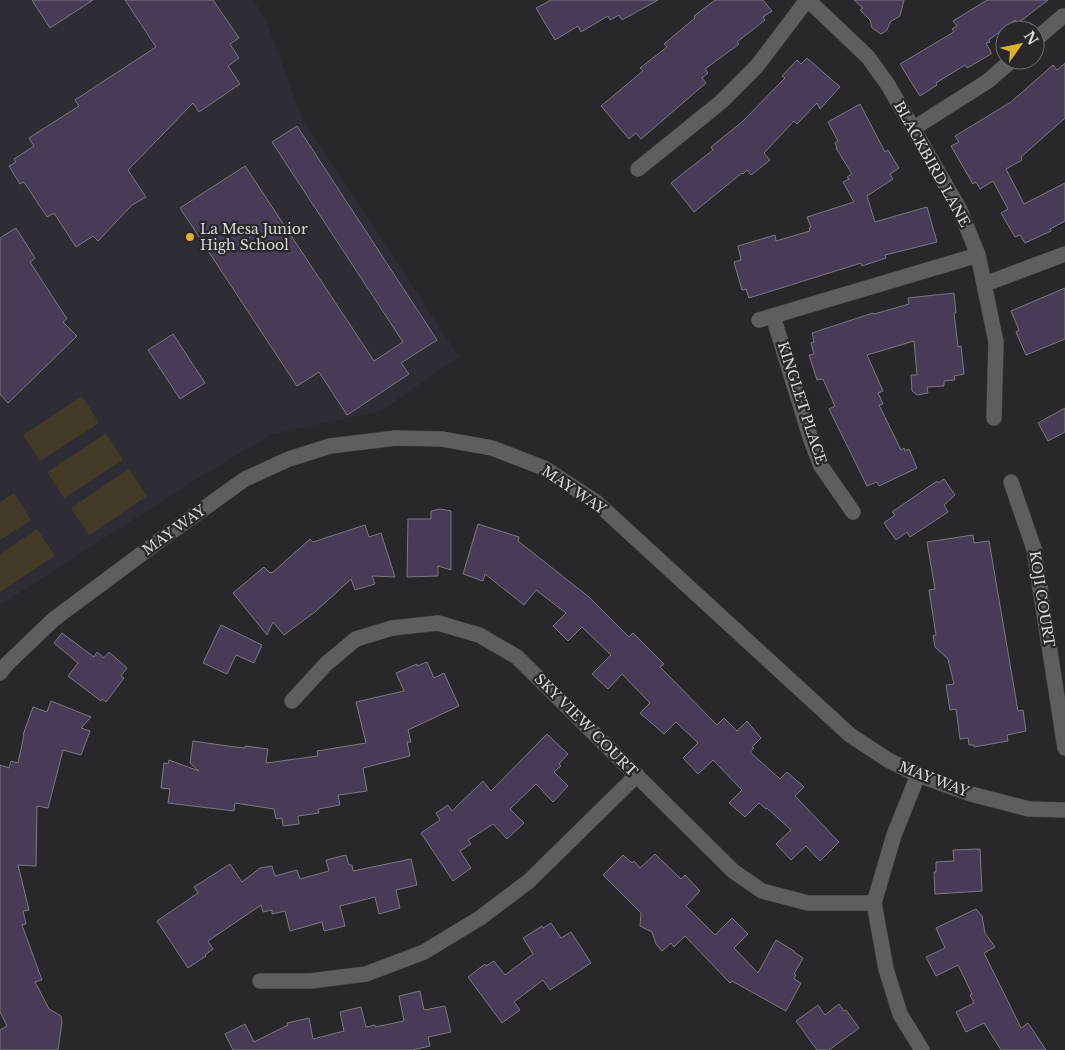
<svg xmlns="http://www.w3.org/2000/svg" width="1065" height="1050" font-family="'Libre Baskerville',serif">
<rect width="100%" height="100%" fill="#29272b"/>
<path fill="#302c36" d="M0,0H253L266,20L302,118L459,357L381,411L272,434L192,482L0,605Z"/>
<path fill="#433b28" d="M82,396L99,423L40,461L23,435Z
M106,433L123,460L64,498L47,472Z
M129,469L147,496L89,535L71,508Z
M14,493L31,520L0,540V502Z
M37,529L55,556L0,592V554Z"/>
<path fill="#473b58" stroke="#7b797e" d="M32,0H93L50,28Z
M125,0H213L239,38L230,44L239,58L228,66L240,84L199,112L193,103L128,170L146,197L132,205L98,241L93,236L76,247L54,213L47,217L24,182L20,184L9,166L16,162L14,159L34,146L29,138L79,106L75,100L156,47Z
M551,0H658L622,20L619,15L610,20L608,16L581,32L578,26L555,40L536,8Z
M715,0H763L772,11L763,17L765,20L737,42L739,44L705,69L708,73L702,78L706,83L641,139L636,133L629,139L601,106L643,71L640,68L667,47L664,44L695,18L694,16Z
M854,0H904L900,16L890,22L887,30L881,34L872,28L870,20L860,10L863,8Z
M987,0H1048L1018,23L1015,20L989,40L990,42L986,43L991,52V54L967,68L965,65L936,83L937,85L920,96L900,64L954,32L952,29L957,26L953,21Z
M807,58L840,87L820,109L817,103L797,124L794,121L764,153L770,160L751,175L747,170L743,174L742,173L694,212L671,183L713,150L711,147L742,122L785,78L782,76L797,60L801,64Z
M1065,63V118L1021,157L1022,160L1006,169L1024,204L1065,183V221L1050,229L1051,231L1025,243L1020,235L1015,237L1001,213L1008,209L993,181L980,189L976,182L973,184L951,146L959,142L955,136L1011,102L1053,65L1057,70Z
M860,104L885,152L888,150L899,168L890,174L893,179L867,196L875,222L927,207L937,242L885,255L886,258L862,266L861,263L749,298L746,289L742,290L734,262L741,260L738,246L775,235L776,241L810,231L809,228L811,227L807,217L854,202L843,182L849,179L847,177L852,174L836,148H837L835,143L838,141L828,122Z
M297,126L437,340L401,363L409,374L347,415L319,372L297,386L180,208L245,166L374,361L403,342L272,142Z
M16,228L35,258L30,262L67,319L63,322L77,336L8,403L0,394V238Z
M1065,288V339L1026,355L1016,332L1019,330L1011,311Z
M954,293L956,313H954L958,347L961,346L964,374L954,376L955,380L944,381V386L927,387L928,393L917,395L912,391L911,375H917L914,341L867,355L883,391L878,393L883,404L879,405L901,450L904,448L905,451L909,449L917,468L879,486L877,482L867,486L829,409L835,406L823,379L817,380L809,355L814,354L811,343L814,342L812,333L873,313L874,314L909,304L908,298Z
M173,334L205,383L180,399L148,350Z
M1065,408V432L1048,441L1038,423Z
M944,479L955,495L944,505L948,512L910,537L907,532L896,540L884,523L895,515L892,512L937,481L938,483Z
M440,509L451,511V570L438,566V576L407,577L408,519H431V511Z
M478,524L519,537L518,541L589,597L629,637L633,633L664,664L660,667L717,725L724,718L737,731L747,721L761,738L752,747L754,748L750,752L780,779L787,772L804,787L795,796L839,842L820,861L806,846L791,860L776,844L791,830L767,808L766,809L759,803L745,817L729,803L742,790L713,760L698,774L683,758L698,743L676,722L664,734L640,713L650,703L622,674L608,689L592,674L611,655L582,627L568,641L553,626L566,613L536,590L524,605L485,574L483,581L463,574Z
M365,525L369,537L381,533L395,577L372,576L375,584L355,590L351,579L316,611L284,635L273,622L267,635L233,593L264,567L270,573L271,572L272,573L310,539L313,542Z
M973,535L974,543L989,541L1018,711L1023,710L1026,731L1007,735L1008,741L974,747V745H969L968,738L960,739L956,709L950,710L946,685L954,684L948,659L935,647L933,636L936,635L929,590L935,589L927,542Z
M221,625L262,645L254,663L236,655L227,674L203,663Z
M62,633L94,657L97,652L104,658L109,652L127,668L121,676L124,678L106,702L102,699L101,701L68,676L78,663L54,643Z
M427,662L434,678L444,673L459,706L408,730L411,742H407L410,756L363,768L367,791L338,795L340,805L318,809L319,813L298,816L299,824L283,826L282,818L276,819L274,809L235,803L234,811L168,803L170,789L161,788L164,763L168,764L169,760L199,771L190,763L193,741L235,747L245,748V746L268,749L266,763L318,756L317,751L366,743L356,702L404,691L396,673L417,664V666Z
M51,701L91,717L81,728L90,731L81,755L63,750L48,808L37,806L36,866L18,865L29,910L23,911L26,924L22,925L42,980L35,982L49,1009L61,1016L62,1022L58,1050H0V1030L7,1026L0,1012V765L9,768L11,761L18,763L24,735H23L33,707L47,712Z
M547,734L568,754L559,764L561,766L554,772L568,786L553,802L536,784L510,809L524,823L507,839L493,824L468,840L471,844L460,851L471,868L453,881L421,833L440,820L436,813L448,805L452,811L483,781L491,791Z
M980,849L982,891L935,894L934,872H936V862L954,861L953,850Z
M655,854L681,879L685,875L700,891L686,906L715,935L732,918L748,934L734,948L758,973L776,940L794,951V952L803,958L794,974L796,975L794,979L801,983L786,1011L732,981L730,983L685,936L674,947L671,943L662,951L656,944L652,932L640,926L641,913L603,875L623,855L632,863L634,861L640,868Z
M346,855L349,865H352L353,871L411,859L417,885L396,890L400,908L379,914L375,897L340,906L345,926L324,931L322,922L290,931L285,911L272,914V910L263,912L261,905L208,941L213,949L205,955L206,956L188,968L157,921L198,893L194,887L230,864L242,882L260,868L272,866L275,876L297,870L300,879L329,871L326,860Z
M976,909L982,916L985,933L995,947L984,953L1021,1028L1028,1023L1046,1050H1001L984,1023L966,1032L956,1012L974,1003L970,995L972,994L958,965L936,976L926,957L945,948L936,928Z
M551,923L561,938L571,932L591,963L550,990L543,980L514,1002L520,1010L502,1023L468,977L485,964L486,966L494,961L505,975L533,954L523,938L542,926L543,928Z
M420,991L424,1010L445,1006L451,1032L428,1037L430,1046L412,1050H233L225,1034L245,1024L254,1042L288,1025L287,1023L309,1018L313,1039L344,1031L340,1012L361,1007L366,1027L375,1025V1027L404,1021L399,996Z
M839,1004L844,1011L846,1010L859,1028L829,1050H817L796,1021L818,1005L825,1015Z"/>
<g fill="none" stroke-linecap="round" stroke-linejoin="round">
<defs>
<path id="minor" d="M808,0L868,57L888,85L960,210L978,255L996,342L994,418
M1035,40L1063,16
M914,128L988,81L1012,60
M638,169L721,102L757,66L807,0
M985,284L1065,254
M773,316L811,440L821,466L853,512
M759,320L978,255
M1011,482L1034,549L1065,748
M0,673L7,664L54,619L171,532L245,479L289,459L330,446L396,438L442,439L492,448L544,468L596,502L850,735L888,760L918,775L971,794L1029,809L1065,810
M292,701L326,664L356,639L392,628L438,623L479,635L517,657L733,871L762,891L808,903H874
M918,775L894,835L874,903L886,969L900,1014L922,1050
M260,981H310L366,974L424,952L480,918L529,881L637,775"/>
</defs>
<use href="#minor" stroke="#454448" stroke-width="16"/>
<use href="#minor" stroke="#5f5d62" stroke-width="15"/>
</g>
<circle fill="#ddb133" stroke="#29272b" stroke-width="2" cx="190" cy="237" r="5"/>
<g text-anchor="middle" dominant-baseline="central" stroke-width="4.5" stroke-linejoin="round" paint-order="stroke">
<g font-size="14" fill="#dad9dc" stroke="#29272b">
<text transform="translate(932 164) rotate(61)">BLACKBIRD LANE</text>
<text transform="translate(802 403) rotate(72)">KINGLET PLACE</text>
<text transform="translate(574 490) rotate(34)">MAY WAY</text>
<text transform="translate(174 530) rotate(-36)">MAY WAY</text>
<text transform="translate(1042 599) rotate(81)">KOJI COURT</text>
<text transform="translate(586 725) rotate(45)">SKY VIEW COURT</text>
<text transform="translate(934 779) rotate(21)">MAY WAY</text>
</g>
<g font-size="14" fill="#dad9dc" stroke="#29272b" text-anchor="start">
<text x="200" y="229">La Mesa Junior<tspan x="200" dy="16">High School</tspan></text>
</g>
</g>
<g transform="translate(1020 45) rotate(57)"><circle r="24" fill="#29272b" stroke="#706e72"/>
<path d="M0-4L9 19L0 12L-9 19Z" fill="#ddb133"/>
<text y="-8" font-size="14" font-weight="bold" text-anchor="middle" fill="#dad9dc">N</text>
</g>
</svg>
